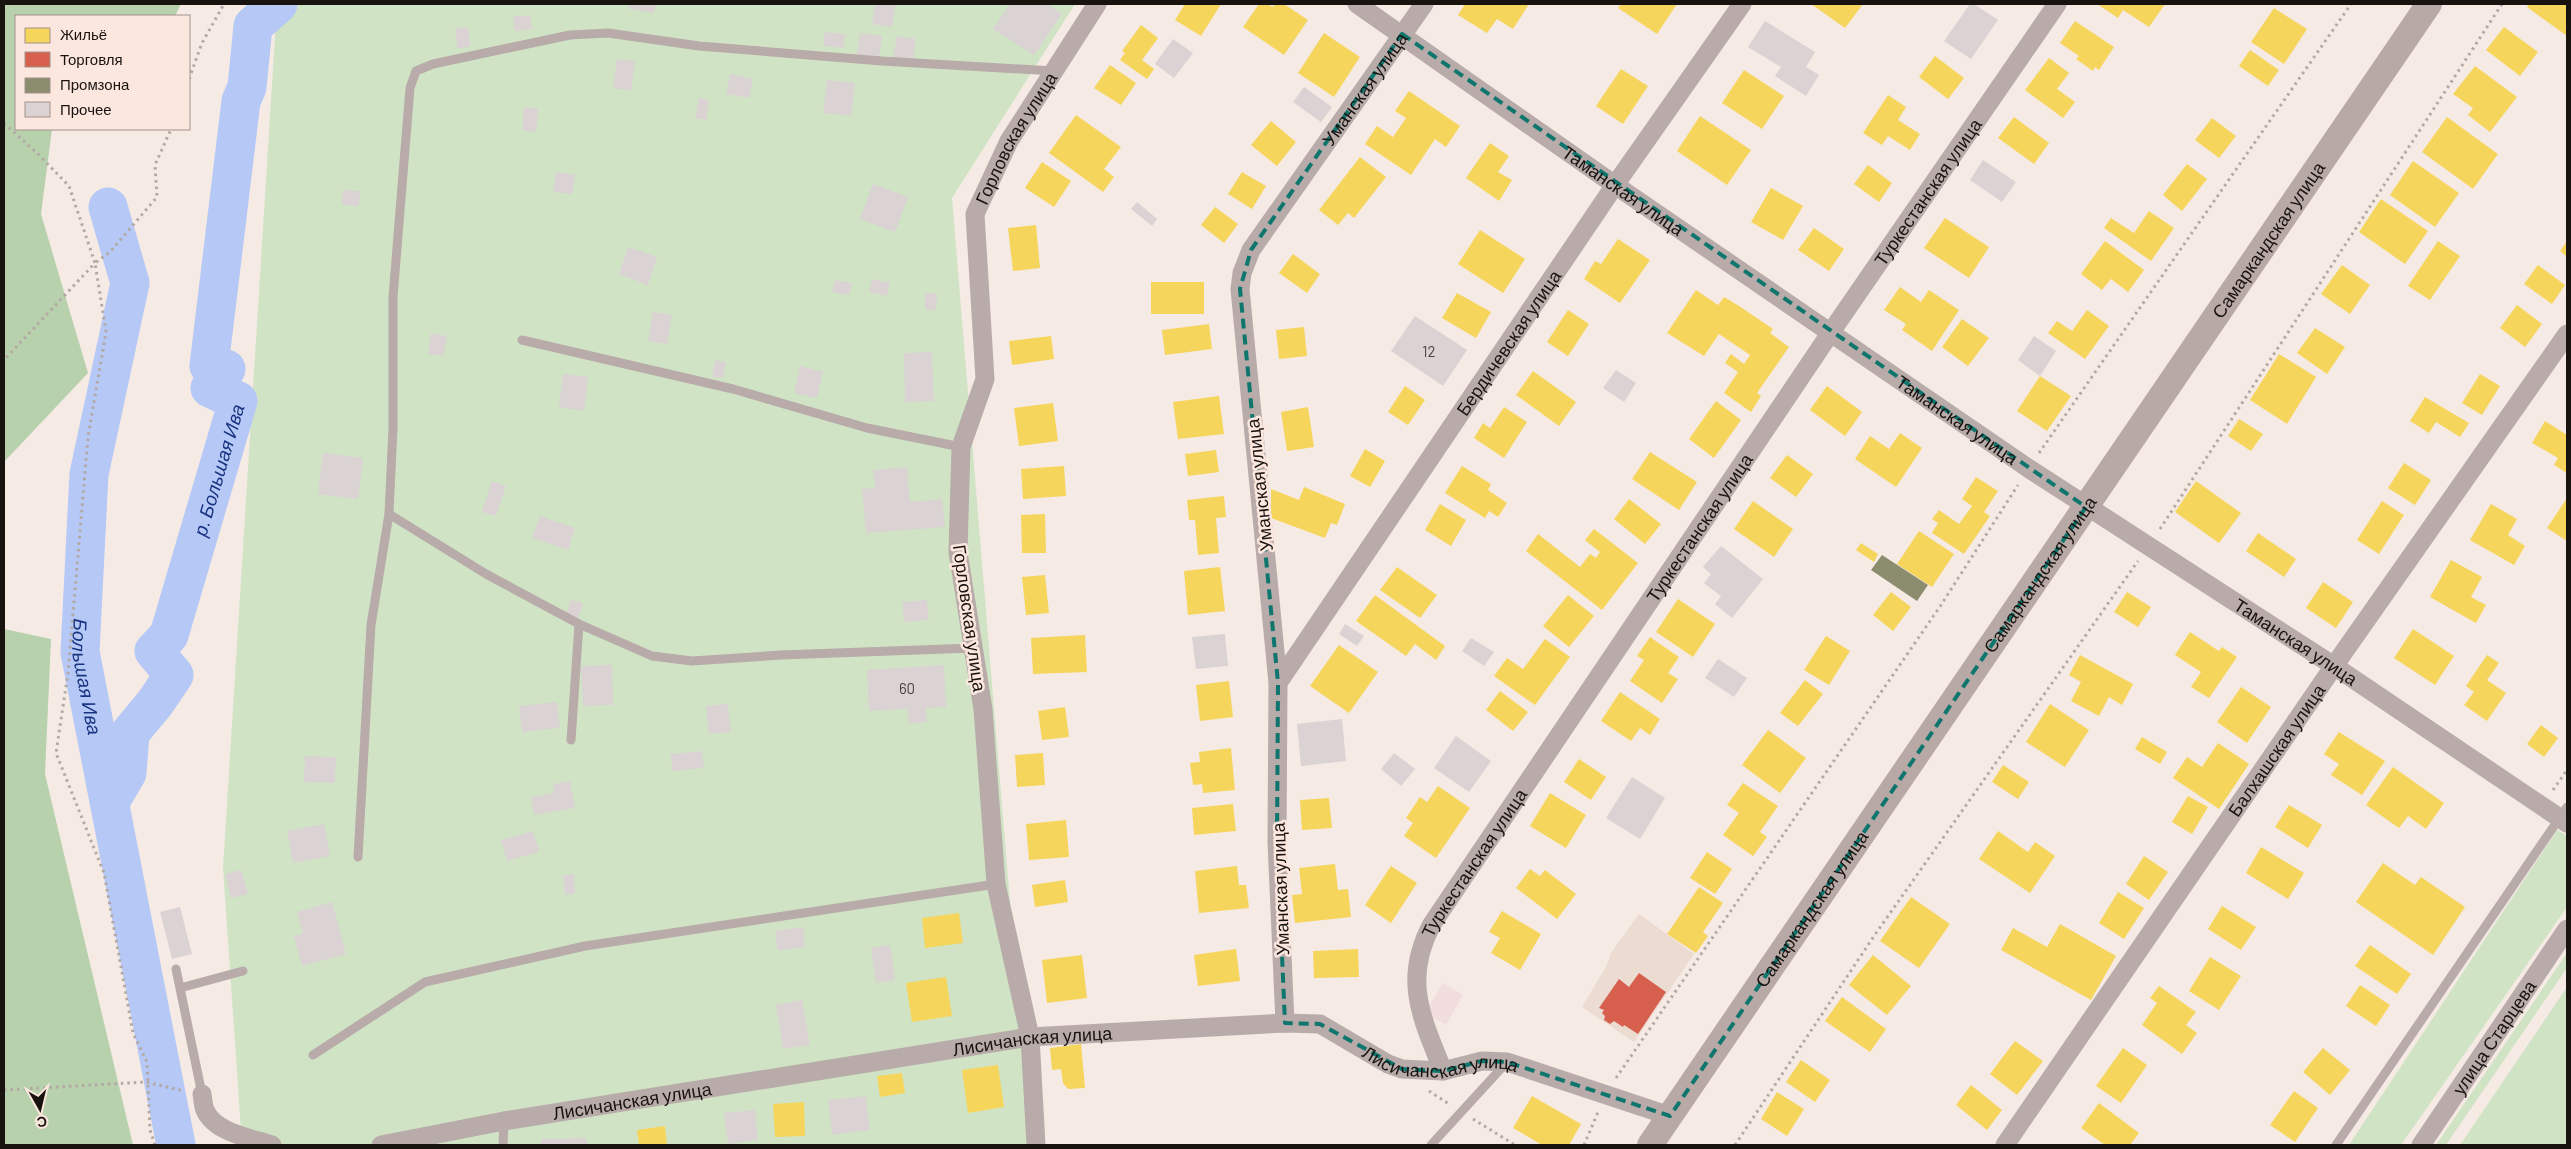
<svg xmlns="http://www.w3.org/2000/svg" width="2571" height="1149" font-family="Barlow,sans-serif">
<rect width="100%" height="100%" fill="#f6eae5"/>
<path fill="#ebdbd1" d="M1639,914L1694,954L1634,1042L1582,1007L1606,967L1611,953Z"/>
<path fill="#f1ddde" d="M1443,983L1463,995L1446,1025L1425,1013Z"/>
<path fill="#d0e4c5" d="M277,4H1075L952,198L1030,1145H242L223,868Z
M2557,830L2567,836V907L2401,1145H2349Z
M2567,953V968L2446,1145H2436Z
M2567,987V1145H2460Z"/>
<path fill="#b7d1ad" d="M4,4H181L175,16H16V129H52L41,214L88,373L4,462Z
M4,629L51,639L45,774L133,1145H4Z"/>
<path fill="#f6d55c" d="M1185,4H1221L1201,36L1175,20Z
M1259,4H1267L1273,7L1275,4H1284L1308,20L1284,55L1243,27Z
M1465,4H1529L1513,29L1497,19L1487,33L1458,15Z
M1621,4H1677L1657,34L1618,8Z
M1811,4H1863L1845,28Z
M2097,4H2165L2149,27L2123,10L2118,18Z
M2529,4H2567V36L2527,7Z
M2274,8L2307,29L2284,64L2251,42Z
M2075,21L2114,47L2099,70L2095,67L2093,71L2076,59L2079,56L2060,43Z
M1141,25L1158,38L1142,60L1154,69L1147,79L1120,60L1125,53L1122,51Z
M2504,27L2538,52L2520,76L2486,50Z
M1324,33L1360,57L1334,97L1298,73Z
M2250,50L2279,70L2268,86L2239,66Z
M1935,56L1964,78L1948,99L1919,77Z
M2049,58L2069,73L2057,89L2075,102L2063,118L2025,90Z
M1110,65L1136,83L1121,105L1094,88Z
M2475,66L2517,97L2490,132L2468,115L2473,108L2453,94Z
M1621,69L1648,86L1623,124L1596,106Z
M1744,70L1784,96L1762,129L1722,103Z
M1409,91L1460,126L1446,147L1435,139L1411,175L1365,144L1377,126L1393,137L1406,118L1395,111Z
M1888,95L1906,107L1898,120L1920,134L1910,150L1888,136L1882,145L1863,133Z
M1076,115L1121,147L1104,169L1114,177L1103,192L1049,153Z
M1700,116L1751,150L1727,185L1677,151Z
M2014,117L2049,143L2034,164L1998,138Z
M2447,117L2498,154L2473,189L2422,152Z
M2212,118L2236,136L2219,158L2195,140Z
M1271,121L1296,142L1277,166L1251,145Z
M1490,143L1509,156L1498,172L1512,180L1499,201L1466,178Z
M1360,157L1386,177L1354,218L1348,213L1338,225L1319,210Z
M2413,161L2459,193L2435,227L2390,195Z
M1042,162L1071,181L1054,207L1025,188Z
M2187,164L2207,179L2182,211L2163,195Z
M1868,165L1892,183L1879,202L1854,184Z
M1242,172L1266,186L1252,209L1228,194Z
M1771,188L1803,206L1783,240L1751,222Z
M2381,199L2428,231L2405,264L2359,232Z
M1215,207L1238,224L1224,243L1201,225Z
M2149,211L2174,228L2151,261L2104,228L2111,218L2134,233Z
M1945,218L1989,247L1969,278L1924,248Z
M1036,225L1040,268L1013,271L1008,228Z
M1814,228L1844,249L1829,271L1798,250Z
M1480,230L1525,259L1503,293L1458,264Z
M1618,239L1650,260L1620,303L1584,279L1595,261L1601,264Z
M2105,241L2144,270L2128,292L2111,279L2102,290L2081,274Z
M2438,241L2460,256L2430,300L2408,286Z
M2567,241V257L2560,251Z
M1293,254L1320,274L1307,293L1279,273Z
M2342,265L2370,285L2350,314L2321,294Z
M2538,265L2565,285L2552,304L2524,284Z
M1151,282H1204V314H1151Z
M1900,287L1921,302L1929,290L1959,310L1932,351L1902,330L1906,324L1884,310Z
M1696,290L1718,305L1724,297L1739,306L1773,329L1770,333L1789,347L1757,393L1761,396L1751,412L1724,393L1738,372L1725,363L1731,354L1744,364L1750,355L1719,334L1704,356L1667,333Z
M1457,293L1491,312L1476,338L1442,318Z
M2517,305L2542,324L2525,347L2500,328Z
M1568,310L1589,324L1568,356L1547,342Z
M2087,310L2109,326L2085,359L2048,333L2057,321L2072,331Z
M1962,319L1989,338L1968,366L1942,347Z
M1209,324L1212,349L1165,355L1162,330Z
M1304,327L1307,356L1279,359L1276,330Z
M2315,328L2345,347L2327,374L2297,353Z
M1051,336L1054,359L1012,365L1009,341Z
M2279,354L2316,377L2287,424L2250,400Z
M1533,371L1576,402L1559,426L1516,395Z
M2480,374L2500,386L2482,415L2462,403Z
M2040,376L2071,396L2047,431L2017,411Z
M1405,386L1425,400L1408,425L1388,412Z
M1827,386L1862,412L1845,436L1810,410Z
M1219,396L1224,434L1178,439L1173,402Z
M2425,397L2469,423L2460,437L2436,422L2429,433L2410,421Z
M1716,401L1741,420L1714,458L1689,439Z
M1053,403L1058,441L1019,446L1014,408Z
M1308,407L1314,447L1287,451L1281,412Z
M1504,407L1527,422L1504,458L1474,438L1483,423L1490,428Z
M2239,419L2263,434L2251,451L2228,436Z
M2545,421L2567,435V473L2554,465L2558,458L2532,443Z
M1900,433L1922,448L1896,487L1855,459L1870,436L1889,449Z
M1365,449L1385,461L1370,487L1350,476Z
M1216,450L1219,472L1188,476L1185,454Z
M1650,452L1697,482L1679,510L1632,479Z
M1787,455L1813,474L1796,497L1770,478Z
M2404,463L2431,480L2415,505L2388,488Z
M1064,466L1066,496L1023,499L1021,469Z
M1462,466L1491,484L1488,490L1507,503L1498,517L1489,511L1485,518L1445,493Z
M1976,477L1998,491L1984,512L1990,516L1964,554L1932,533L1938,523L1932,519L1939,510L1959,524L1972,506L1962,499Z
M2196,481L2241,513L2219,543L2175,512Z
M1304,487L1345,504L1337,525L1331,523L1325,538L1271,518V489L1299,500Z
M1224,496L1226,517L1216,518L1219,553L1198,555L1195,520H1189L1187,500Z
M2567,498V541L2547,528Z
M1629,499L1661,524L1645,544L1614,519Z
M1753,501L1793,529L1774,557L1734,529Z
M2382,501L2404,515L2379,554L2357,540Z
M1440,504L1466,520L1451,546L1425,530Z
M2491,504L2517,519L2508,535L2525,546L2514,565L2470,540Z
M1045,514L1046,553H1022L1021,515Z
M1594,529L1638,563L1602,610L1526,551L1538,534L1580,567L1590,554L1596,558L1600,552L1585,540Z
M1919,531L1954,554L1932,587L1897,564Z
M2258,533L2296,559L2284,577L2246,551Z
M1861,543L1878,554L1874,562L1856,550Z
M2451,560L2482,577L2471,597L2486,605L2476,623L2430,597Z
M1220,567L1225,611L1188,615L1184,571Z
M1397,567L1437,595L1420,618L1380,590Z
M1045,575L1049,613L1026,615L1022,577Z
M2323,582L2353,602L2336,628L2306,608Z
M1891,592L1911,607L1893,631L1873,615Z
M2127,592L2151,607L2138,627L2114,612Z
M1375,595L1445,646L1436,660L1415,644L1406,656L1356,621Z
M1568,595L1594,616L1569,647L1543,626Z
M1678,599L1715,624L1693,657L1656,632Z
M2413,629L2454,656L2435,685L2394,658Z
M2190,632L2219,651L2222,647L2237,657L2209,698L2191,687L2201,672L2175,655Z
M1085,635L1087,672L1033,674L1031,638Z
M1826,636L1850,651L1829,685L1804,670Z
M1650,637L1679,657L1668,673L1678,679L1662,703L1630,681L1644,660L1637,656Z
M1545,639L1570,657L1535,705L1494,676L1507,658L1523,669Z
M1339,645L1378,672L1349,713L1310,686Z
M2080,655L2133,684L2122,705L2109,697L2099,716L2071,701L2081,682L2069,675Z
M2487,655L2499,663L2487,680L2506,693L2487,721L2464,705L2474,692L2466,686Z
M1805,680L1823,694L1798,726L1780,713Z
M1229,681L1233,717L1200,721L1196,685Z
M2241,687L2271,707L2247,743L2217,722Z
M1500,691L1528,712L1513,731L1486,710Z
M1620,692L1660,719L1650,735L1640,728L1631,741L1601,721Z
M2050,704L2089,730L2065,767L2026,742Z
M1065,707L1069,737L1042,740L1038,711Z
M2541,725L2558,738L2544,757L2527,744Z
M1768,730L1806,758L1780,793L1742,765Z
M2339,732L2385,761L2362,795L2331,775L2339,764L2324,754Z
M2142,737L2167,752L2160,764L2135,749Z
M2218,743L2249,764L2219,809L2173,778L2187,757L2202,767Z
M1231,748L1235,790L1203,793L1202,784L1193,785L1190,763L1200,762L1199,752Z
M1043,753L1045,785L1017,787L1015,755Z
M1579,759L1606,777L1591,800L1564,782Z
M2003,765L2029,782L2018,799L1992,782Z
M2393,767L2444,803L2426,829L2408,816L2399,828L2366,805Z
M1743,783L1778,806L1760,832L1767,837L1753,856L1723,835L1739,813L1727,805Z
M1438,786L1470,808L1436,858L1404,836L1413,823L1406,818L1420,797L1427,802Z
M1550,793L1586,815L1566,848L1530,826Z
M2188,796L2208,807L2192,834L2172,822Z
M1329,798L1332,828L1302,830L1300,800Z
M1233,804L1236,831L1194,835L1192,808Z
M2289,805L2322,825L2308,848L2275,827Z
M1066,820L1069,857L1029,860L1026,824Z
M1998,831L2028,852L2035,842L2055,856L2030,893L1979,859Z
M2261,847L2304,873L2288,899L2246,873Z
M1707,852L1732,869L1715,894L1690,878Z
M2144,856L2168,872L2149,900L2126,884Z
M2383,863L2415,885L2421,877L2465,907L2433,955L2356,902Z
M1335,864L1338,890L1348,889L1351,917L1295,923L1292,895L1302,894L1299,868Z
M1237,866L1239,885H1246L1249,908L1199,913L1195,871Z
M1391,866L1417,883L1391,923L1365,905Z
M1530,869L1540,876L1545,870L1576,894L1557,919L1516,888Z
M1065,880L1068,902L1035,907L1032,885Z
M1699,887L1723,903L1703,932L1708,936L1696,953L1667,934Z
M2118,892L2144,908L2124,939L2099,923Z
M1911,897L1950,924L1919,968L1880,941Z
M2222,906L2256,927L2241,950L2208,929Z
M1502,911L1541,934L1520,970L1491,953L1500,938L1489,932Z
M959,913L963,943L925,948L922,918Z
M2060,924L2116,956L2091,1000L2001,950L2013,928L2047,947Z
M2370,945L2411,974L2397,994L2355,966Z
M1236,949L1240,981L1198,986L1194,955Z
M1358,949L1359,977L1314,978L1313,951Z
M1082,955L1087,998L1047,1003L1042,960Z
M1873,955L1911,986L1887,1015L1849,985Z
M2210,957L2241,976L2219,1010L2189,991Z
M946,977L952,1016L912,1022L906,983Z
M2360,985L2390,1005L2376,1026L2346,1006Z
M2159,986L2196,1012L2186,1025L2197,1033L2182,1054L2142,1025L2157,1003L2150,998Z
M1842,997L1886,1029L1870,1052L1825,1021Z
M2015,1041L2043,1061L2017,1095L1990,1074Z
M1081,1044L1085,1088L1068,1089L1063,1083L1061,1069L1052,1070L1050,1048Z
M2123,1048L2147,1065L2121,1103L2096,1086Z
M2323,1048L2350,1070L2330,1095L2303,1072Z
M1801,1060L1830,1080L1815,1102L1786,1082Z
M998,1065L1004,1107L968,1113L962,1070Z
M902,1073L905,1093L880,1097L877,1076Z
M1971,1085L2002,1110L1987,1130L1956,1105Z
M2294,1091L2318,1108L2295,1142L2270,1125Z
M1777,1092L1804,1109L1787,1136L1761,1119Z
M1532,1096L1581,1124L1569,1145H1542L1513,1128Z
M804,1102L805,1136L775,1137L773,1104Z
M2099,1103L2139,1133L2130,1145H2105L2081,1128Z
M665,1126L667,1145H639L637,1130Z"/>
<path fill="#d6604d" d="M1639,973L1666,992L1638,1034L1624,1025L1623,1027L1614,1021L1610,1024L1604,1020L1605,1016L1602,1013L1604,1010L1599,1008L1619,979L1629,987Z"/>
<path fill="#8c8c6e" d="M1882,555L1928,585L1917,601L1871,570Z"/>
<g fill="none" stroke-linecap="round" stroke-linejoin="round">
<g stroke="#b5c8f6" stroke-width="39">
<path id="s1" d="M108,207L130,283L89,474L80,652L176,1145"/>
<path id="s2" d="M110,802L127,773L130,733L155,703L174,675L154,651L169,635L238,401L210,388L226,369L209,366L241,101L247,87L253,26L278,4"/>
</g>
</g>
<path fill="#dad2d3" d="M630,4H656L654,13L629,9Z
M875,4H896L892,27L872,24Z
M1010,4H1047L1062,14L1034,55L993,29Z
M1970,4H1974L1998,20L1971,59L1944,41Z
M530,15L532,29L515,31L513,17Z
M1765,21L1815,52L1806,67L1819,75L1806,96L1775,76L1781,67L1748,47Z
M468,27L470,47L457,48L455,28Z
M825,32L845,34L843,48L823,46Z
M860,33L882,36L879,57L857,54Z
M897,36L916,39L913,61L893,57Z
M1173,39L1193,53L1174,78L1155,64Z
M617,59L635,61L631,91L613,88Z
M730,74L753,79L749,98L726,94Z
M827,80L855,83L851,116L823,113Z
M1304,87L1332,107L1321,122L1293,102Z
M699,98L709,100L706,120L695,118Z
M524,107L538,109L536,132L522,130Z
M1983,160L2016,182L2002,202L1970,180Z
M556,172L575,175L572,194L553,192Z
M873,184L908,197L895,232L860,219Z
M343,190L360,191L359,206L342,205Z
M1137,202L1157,219L1152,226L1131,209Z
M628,247L657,257L648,285L619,274Z
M872,279L890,283L887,296L869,292Z
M835,280L852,283L849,295L832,292Z
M937,293L936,310H925V294Z
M653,312L672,315L667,344L648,341Z
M1415,316L1467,350L1443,386L1391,351Z
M431,333L447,336L443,356L428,354Z
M2034,336L2056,351L2040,376L2018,360Z
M932,352L934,401L905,402L904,353Z
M715,360L726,362L723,378L712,377Z
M800,366L823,372L817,398L794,393Z
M1616,370L1636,383L1624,402L1603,388Z
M563,374L588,377L584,411L559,407Z
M323,453L363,458L358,499L318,494Z
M907,467L910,502L942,499L945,527L866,533L862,489L875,488L873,470Z
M492,481L506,486L496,516L482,512Z
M540,516L575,528L568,550L532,538Z
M1721,546L1763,579L1732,618L1715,604L1721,596L1704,583L1711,574L1703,567Z
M571,600L583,603L578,619L566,615Z
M927,600L929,620L904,622L902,602Z
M1345,624L1364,636L1357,646L1339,634Z
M1225,634L1228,666L1196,669L1192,637Z
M1471,638L1494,652L1484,666L1462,651Z
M1718,659L1747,678L1734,697L1705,678Z
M612,665L613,705L583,706L581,666Z
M944,665L946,707L926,708L927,722L909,724L908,709L869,711L867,670Z
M557,702L560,728L522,732L519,706Z
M728,704L731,732L709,734L706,706Z
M1342,719L1346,761L1301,766L1297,724Z
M1456,736L1491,761L1469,792L1434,768Z
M702,751L704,768L672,771L671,754Z
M1394,753L1415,769L1401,786L1381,769Z
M305,756L336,757L335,783L304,782Z
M1632,777L1665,798L1640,839L1606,818Z
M570,781L575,808L534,815L531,797L554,793L553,784Z
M324,824L330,856L293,863L287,831Z
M533,831L539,852L507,861L501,840Z
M241,870L248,894L231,898L225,874Z
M574,874L575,894L565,895L563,875Z
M332,902L346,954L302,966L294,936L303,933L297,912Z
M180,907L192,954L172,959L160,912Z
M803,927L805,947L778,951L775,931Z
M890,945L895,980L876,983L871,948Z
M802,1000L810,1045L783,1049L776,1005Z
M866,1096L870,1130L832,1135L828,1100Z
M755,1110L758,1140L728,1144L724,1113Z
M587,1138V1145H541V1139Z"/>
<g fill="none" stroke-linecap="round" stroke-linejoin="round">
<path stroke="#b3a9a4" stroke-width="3" stroke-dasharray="2.5 4" stroke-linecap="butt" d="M189,79L202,43L224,4
M4,123L39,155L69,186L95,263L4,360
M2039,453L2351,4
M2160,529L2502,4
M2553,790L2567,770
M1616,1078L1941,605L2018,485
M4,1090L146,1082L184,1091
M1429,1091L1449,1104
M1473,1119L1515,1145
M155,1145L150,1130L147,1062L133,1033L104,873L56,753L68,673L88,437L106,332L95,263L110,252L157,197L155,165L171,129
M1584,1145L1598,1112
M1735,1145L1874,936L2138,561"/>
<path stroke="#b8aba9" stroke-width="9" d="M522,340L733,389L867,428L961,447
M389,514L486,574L579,624L652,656L692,661L781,655L973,648
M571,740L579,624
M358,857L371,625L389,514L393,428V297L410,88L416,71L433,64L570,35L608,33L699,46L882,61L1054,71
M176,969L202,1094
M180,988L243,971
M313,1055L425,982L585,946L996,884
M503,1145L504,1121
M1431,1145L1507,1062
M2336,1145L2567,807"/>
<g stroke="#b8aba9" stroke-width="19">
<path id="s3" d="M1357,4L1615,185L2028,468L2334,666L2567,823"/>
<path id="s4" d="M1278,683L1615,185L1742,4"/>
<path id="s5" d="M1285,1023L1277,842L1278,683L1240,289L1242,273L1251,250L1424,4"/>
<path id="s6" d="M1443,1071C1422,1018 1402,980 1432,924L1831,332L2057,4"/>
<path d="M202,1094C203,1099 203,1106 205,1110C215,1133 251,1138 272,1145"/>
<path id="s7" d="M381,1145L504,1121L1030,1037L1285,1023L1320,1024L1388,1064L1402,1069L1443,1071L1482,1061L1507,1062L1670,1116"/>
<path id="s8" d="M1036,1145L1030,1037L996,884L983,709L958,552L961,447L985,379L975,214L1009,141L1097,4"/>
<path id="s9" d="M2005,1145L2334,666L2567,334"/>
<path id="s10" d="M2421,1145L2567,929"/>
</g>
<path stroke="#b9a9a6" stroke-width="26" id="s11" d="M1650,1145L2429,4"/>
</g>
<path fill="none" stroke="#0f766e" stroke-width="4" stroke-dasharray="10 6" stroke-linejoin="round" d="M1402,34L2086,507L1670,1116L1507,1062L1482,1061L1443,1071L1402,1069L1320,1024L1285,1023L1277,842L1278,683L1240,289L1251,250Z"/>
<g text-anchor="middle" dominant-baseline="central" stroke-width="5" stroke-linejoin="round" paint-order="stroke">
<g font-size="15" fill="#494341">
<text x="1429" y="351">12</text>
<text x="907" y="688">60</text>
</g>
<g font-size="18" fill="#191310" stroke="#fce7df">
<text stroke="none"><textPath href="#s5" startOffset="974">Уманская улица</textPath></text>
<text stroke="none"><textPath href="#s8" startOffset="1028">Горловская улица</textPath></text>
<text stroke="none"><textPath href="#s3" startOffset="325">Таманская улица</textPath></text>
<text stroke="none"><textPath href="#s6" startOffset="1038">Туркестанская улица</textPath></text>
<text stroke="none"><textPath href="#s11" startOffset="1096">Самаркандская улица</textPath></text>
<text stroke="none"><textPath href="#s4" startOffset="411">Бердичевская улица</textPath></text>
<text stroke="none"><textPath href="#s3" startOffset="730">Таманская улица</textPath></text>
<text transform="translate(1259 485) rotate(-96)">Уманская улица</text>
<text stroke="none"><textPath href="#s6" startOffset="632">Туркестанская улица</textPath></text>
<text stroke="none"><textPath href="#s11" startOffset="691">Самаркандская улица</textPath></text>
<text transform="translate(970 618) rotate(82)">Горловская улица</text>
<text stroke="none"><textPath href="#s3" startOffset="1135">Таманская улица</textPath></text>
<text stroke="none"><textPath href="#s9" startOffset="479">Балхашская улица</textPath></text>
<text stroke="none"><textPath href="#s6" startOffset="228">Туркестанская улица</textPath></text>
<text transform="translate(1280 889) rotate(-92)">Уманская улица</text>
<text stroke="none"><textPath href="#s11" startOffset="286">Самаркандская улица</textPath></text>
<text stroke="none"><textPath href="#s10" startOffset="130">улица Старцева</textPath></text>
<text stroke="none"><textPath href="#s7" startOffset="660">Лисичанская улица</textPath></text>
<text stroke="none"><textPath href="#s7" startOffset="1080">Лисичанская улица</textPath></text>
<text stroke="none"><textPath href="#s7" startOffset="255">Лисичанская улица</textPath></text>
</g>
<g font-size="19" font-style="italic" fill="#183481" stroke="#fce7df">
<text stroke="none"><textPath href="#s2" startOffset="372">р. Большая Ива</textPath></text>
<text stroke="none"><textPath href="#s1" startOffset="478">Большая Ива</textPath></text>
</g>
</g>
<rect width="2571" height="1149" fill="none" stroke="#191310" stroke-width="10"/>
<rect x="15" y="15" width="175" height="115" fill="#fce7df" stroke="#a1928c"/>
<rect x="25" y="28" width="25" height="15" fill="#f6d55c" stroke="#a1928c"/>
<text x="60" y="40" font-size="15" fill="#191310">Жильё</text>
<rect x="25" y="52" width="25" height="15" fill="#d6604d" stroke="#a1928c"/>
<text x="60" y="65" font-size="15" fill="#191310">Торговля</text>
<rect x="25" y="78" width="25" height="15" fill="#8c8c6e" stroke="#a1928c"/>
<text x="60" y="90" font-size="15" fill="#191310">Промзона</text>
<rect x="25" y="102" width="25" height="15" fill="#dad2d3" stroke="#a1928c"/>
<text x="60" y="115" font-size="15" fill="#191310">Прочее</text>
<g transform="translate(40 1109) rotate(172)" stroke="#fce7df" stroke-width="4" paint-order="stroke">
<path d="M0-4L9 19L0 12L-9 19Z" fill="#191310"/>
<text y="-8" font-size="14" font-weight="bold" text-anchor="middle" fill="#191310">С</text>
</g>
</svg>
